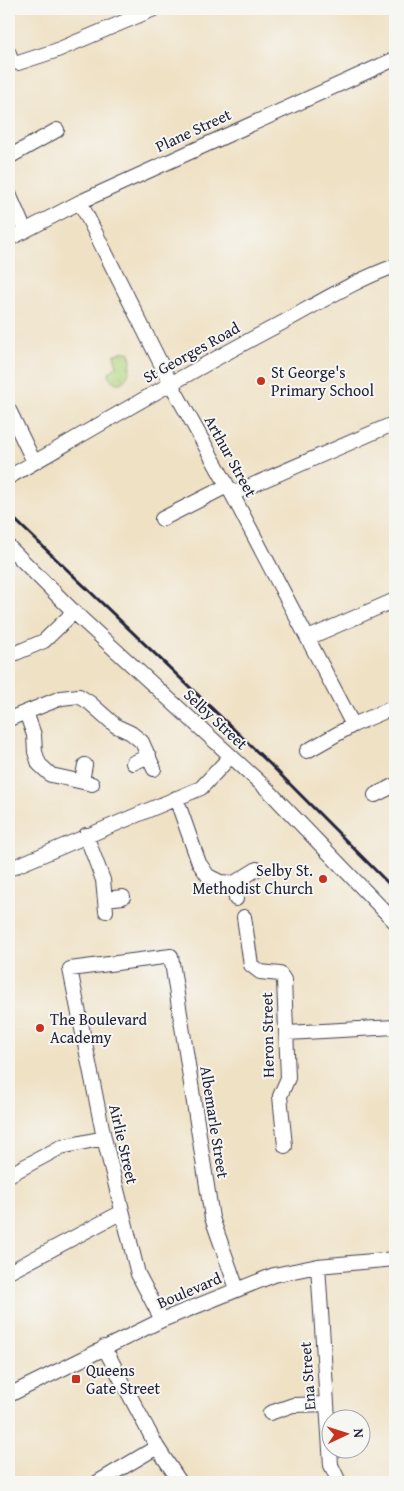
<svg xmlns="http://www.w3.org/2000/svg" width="404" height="1491" font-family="'Gentium Book Plus',serif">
<defs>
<pattern id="park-crowns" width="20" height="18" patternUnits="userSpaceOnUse" patternTransform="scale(1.25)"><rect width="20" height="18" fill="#b1d57e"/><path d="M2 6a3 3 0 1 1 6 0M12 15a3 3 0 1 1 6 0" fill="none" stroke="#98b76e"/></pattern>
</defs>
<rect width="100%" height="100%" fill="#f6f6f2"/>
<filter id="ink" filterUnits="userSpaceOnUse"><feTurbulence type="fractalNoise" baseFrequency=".02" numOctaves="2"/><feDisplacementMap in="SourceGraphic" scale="10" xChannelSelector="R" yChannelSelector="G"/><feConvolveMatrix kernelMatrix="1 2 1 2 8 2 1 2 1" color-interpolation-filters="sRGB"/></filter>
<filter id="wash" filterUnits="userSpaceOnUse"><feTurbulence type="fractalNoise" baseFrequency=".0096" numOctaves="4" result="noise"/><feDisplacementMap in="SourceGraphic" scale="20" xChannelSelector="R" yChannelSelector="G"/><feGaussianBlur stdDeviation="1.12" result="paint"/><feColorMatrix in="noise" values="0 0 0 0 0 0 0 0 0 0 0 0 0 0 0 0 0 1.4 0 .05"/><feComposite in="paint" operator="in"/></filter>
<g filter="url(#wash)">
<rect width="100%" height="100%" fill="#efe1c4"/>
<path fill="url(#park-crowns)" stroke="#6a7c5c" d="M123,351L130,353C134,366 124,396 109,377V373L117,366L114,355Z"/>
</g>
<g filter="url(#ink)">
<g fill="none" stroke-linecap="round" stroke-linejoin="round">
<defs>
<path id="minor" d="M9,53L11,61L18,63L55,51L154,9
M9,157L57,130
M9,194L25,231
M80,202L171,384L232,494L353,725
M9,239L80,202L395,59
M9,410L34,462
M9,477C99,425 188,372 280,324C317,304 355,280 395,266
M232,494L395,423
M162,519L227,486
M9,547L74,612L269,791L395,922
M308,638L395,600
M9,656L44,641L74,612
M26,712L34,735L35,752L39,764L51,775L92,784
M9,719L61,698L79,696L90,703L116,726L131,733L142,742L154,769
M307,751L353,725L395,707
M133,763L149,756
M82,781L85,765
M375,795L395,785
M176,798L199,863L208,876L220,882L234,883L257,869
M86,835L103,880L106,911
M9,869L201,788L231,756
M234,883L236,899
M105,899L123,897
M244,917L251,965L260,972L280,974L284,980L288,1078L280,1096L285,1146
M287,1033L395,1027
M9,1175L61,1147L104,1138
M318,1266L331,1465L339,1482
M9,1272L122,1212
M162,1320L138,1274L104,1138L70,969L171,956L212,1218L237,1289
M104,1347L157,1447L180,1482
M9,1395L162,1320L274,1275L318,1266L395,1259
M270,1413L293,1405L327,1404
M98,1482L157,1447"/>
</defs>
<use href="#minor" stroke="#413f50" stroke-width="16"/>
<use href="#minor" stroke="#fff" stroke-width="14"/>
<path stroke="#22223b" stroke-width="3" d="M9,514L271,765L395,890"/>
</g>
</g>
<g fill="#c8321e" stroke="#f6f6f2" stroke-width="2">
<circle cx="261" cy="381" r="5"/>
<circle cx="323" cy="879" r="5"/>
<circle cx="40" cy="1028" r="5"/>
<rect x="71" y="1374" width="10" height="10" rx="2.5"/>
</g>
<g text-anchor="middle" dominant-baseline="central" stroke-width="4" stroke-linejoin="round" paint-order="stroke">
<g font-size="16" fill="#22223b" stroke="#f6f6f2">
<text transform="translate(193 130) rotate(-25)">Plane Street</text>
<text transform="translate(191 352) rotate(-29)">St Georges Road</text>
<text transform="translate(231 456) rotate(61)">Arthur Street</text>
<text transform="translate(216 719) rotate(43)">Selby Street</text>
<text transform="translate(267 1035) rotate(-91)">Heron Street</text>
<text transform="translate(215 1122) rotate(81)">Albemarle Street</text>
<text transform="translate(124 1144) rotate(77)">Airlie Street</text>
<text transform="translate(189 1290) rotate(-23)">Boulevard</text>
<text transform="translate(307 1376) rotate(-94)">Ena Street</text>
</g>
<g font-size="16" fill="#22223b" stroke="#f6f6f2" text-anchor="start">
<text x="271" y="372">St George's<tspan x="271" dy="18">Primary School</tspan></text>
<text x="313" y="870" text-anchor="end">Selby St.<tspan x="313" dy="18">Methodist Church</tspan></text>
<text x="50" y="1019">The Boulevard<tspan x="50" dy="18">Academy</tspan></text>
<text x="86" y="1370">Queens<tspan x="86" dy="18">Gate Street</tspan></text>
</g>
</g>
<rect width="404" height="1491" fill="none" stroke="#f6f6f2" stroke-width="30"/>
<g transform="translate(346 1434) rotate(86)"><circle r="24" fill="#f6f6f2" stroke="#a1a1a9"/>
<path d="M0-4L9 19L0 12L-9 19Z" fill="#c8321e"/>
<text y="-8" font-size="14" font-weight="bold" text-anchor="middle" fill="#22223b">N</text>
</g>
</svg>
